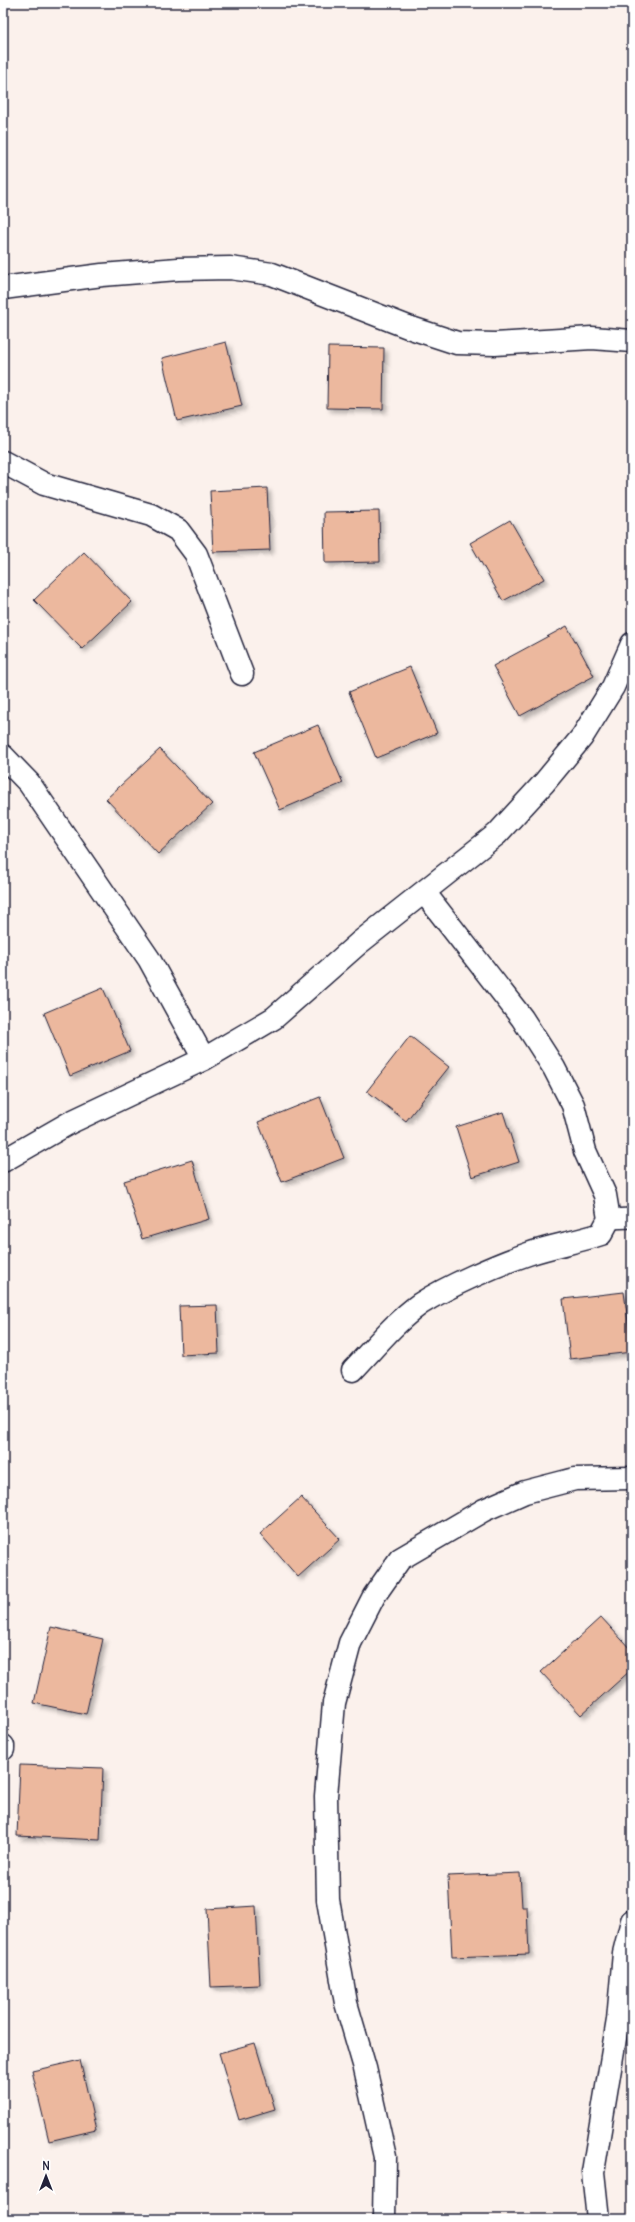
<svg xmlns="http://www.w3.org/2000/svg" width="635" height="2222" font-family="Delius,sans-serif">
<defs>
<filter id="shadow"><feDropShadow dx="3.5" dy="3.5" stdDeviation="2" flood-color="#0004"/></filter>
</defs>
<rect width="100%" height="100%" fill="#fbf1ec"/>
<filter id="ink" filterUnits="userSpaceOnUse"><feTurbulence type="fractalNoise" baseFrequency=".025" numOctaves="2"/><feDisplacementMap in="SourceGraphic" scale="8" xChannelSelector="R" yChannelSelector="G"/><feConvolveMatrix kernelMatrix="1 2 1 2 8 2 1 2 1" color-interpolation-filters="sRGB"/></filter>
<g filter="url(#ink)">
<path fill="#ecb89e" stroke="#22223b" filter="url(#shadow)" d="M226,342L242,406L177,421L162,358Z
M328,347L384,348L383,409L327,408Z
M267,488L270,550L213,552L210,491Z
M379,511L380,562L325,563L324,512Z
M510,520L544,579L503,601L470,543Z
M84,552L132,602L82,649L34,600Z
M567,626L594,676L520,716L493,666Z
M410,667L437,733L376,758L349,692Z
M318,725L343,783L280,810L254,752Z
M160,749L212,804L158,854L106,799Z
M103,988L130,1051L70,1076L44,1013Z
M410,1036L449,1067L406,1121L367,1091Z
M320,1097L344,1158L282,1182L258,1122Z
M503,1112L519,1162L472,1177L456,1127Z
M192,1160L209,1219L142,1239L124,1181Z
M624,1292L632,1352L570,1359L563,1299Z
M217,1305L219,1353L181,1355L179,1306Z
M301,1497L340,1539L298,1577L260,1534Z
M601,1617L632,1651V1669L581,1715L541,1672Z
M51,1627L103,1639L86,1714L34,1703Z
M20,1765L103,1768L100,1840L17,1836Z
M520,1873L522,1907H527L529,1954L452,1957L448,1876Z
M256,1906L260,1985L211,1987L207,1909Z
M255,2043L275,2109L239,2120L219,2053Z
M80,2060L96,2130L49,2141L32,2071Z"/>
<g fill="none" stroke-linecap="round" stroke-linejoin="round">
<defs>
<path id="lane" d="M609,1219L632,1218"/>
<path id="street" d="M3,288L102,275L178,269L230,268L272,274L408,327L457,343L495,344L592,338L632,341
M3,462L44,484L151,515L178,530L196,554L242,674
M3,756L29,783L149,959L204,1059
M3,1161L71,1122L204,1059L274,1018L359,943L497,834L544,783L582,737L613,687L632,644
M353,1370C374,1348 395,1322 420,1304C448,1286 496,1265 528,1254C551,1246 577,1242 601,1234L609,1219L605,1195L585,1151L573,1105L554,1068L522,1018L424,892
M3,1749V1746
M384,2219L385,2157L365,2068L346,2003L328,1900L326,1796L334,1703L350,1643L374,1596L400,1559L484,1510L525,1492L575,1479L632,1478
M598,2219L593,2172L618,2020L624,1953L632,1921"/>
</defs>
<use href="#lane" stroke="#22223b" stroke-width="22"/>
<use href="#street" stroke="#22223b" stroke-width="25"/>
<use href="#lane" stroke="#fff" stroke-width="19"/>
<use href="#street" stroke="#fff" stroke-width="22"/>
</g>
</g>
<rect width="635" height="2222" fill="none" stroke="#fff" stroke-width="16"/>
<rect x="8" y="8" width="619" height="2206" fill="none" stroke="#22223b" stroke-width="1.5" filter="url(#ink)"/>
<g transform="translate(46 2176)" stroke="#ffffff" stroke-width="3" paint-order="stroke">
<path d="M0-3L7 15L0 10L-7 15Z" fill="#22223b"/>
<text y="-6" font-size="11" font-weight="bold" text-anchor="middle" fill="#22223b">N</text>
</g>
</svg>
